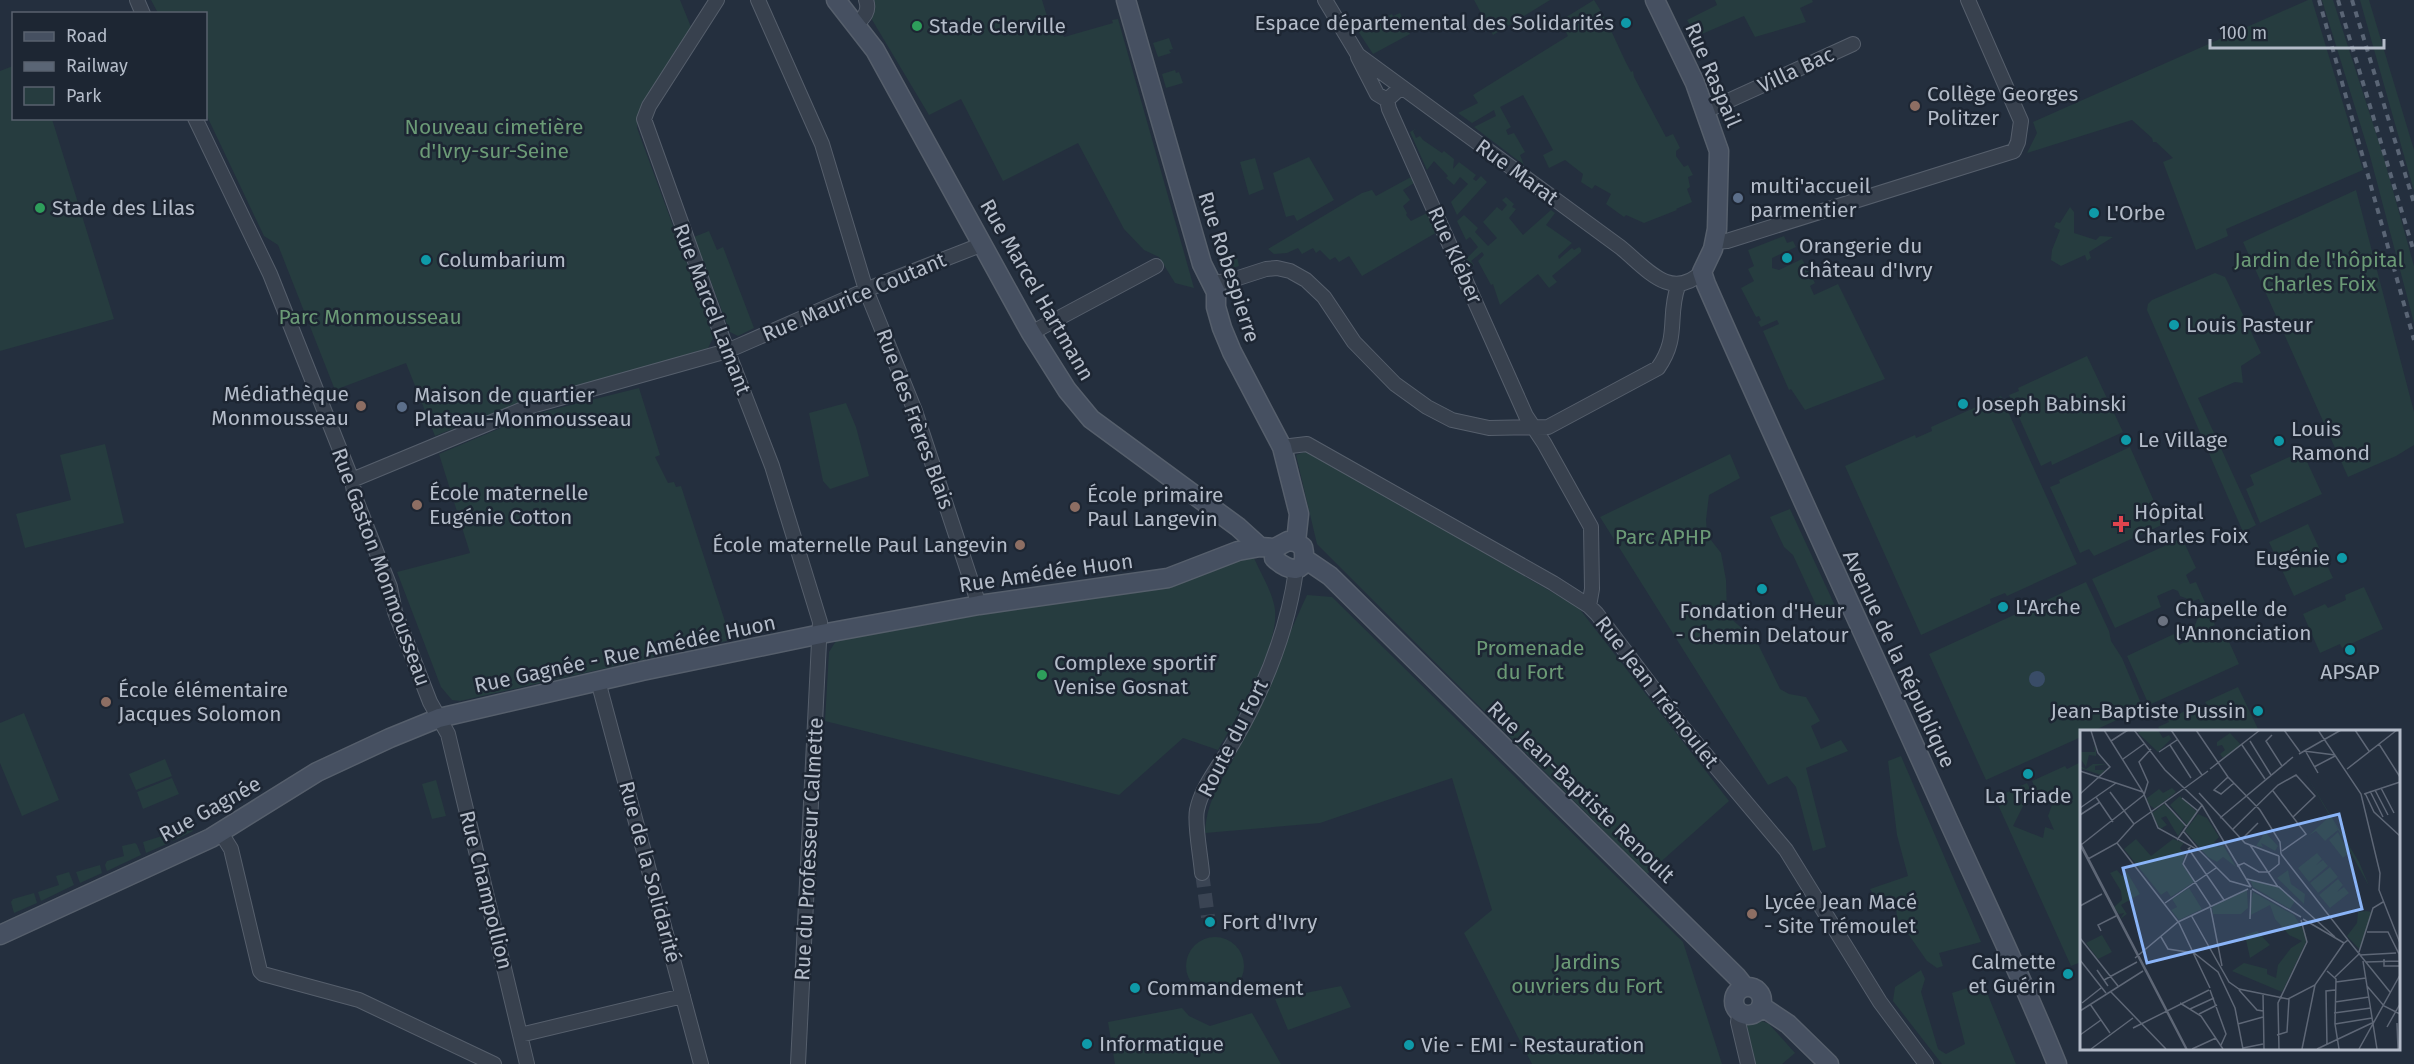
<svg xmlns="http://www.w3.org/2000/svg" width="2414" height="1064" font-family="'Fira Sans',sans-serif">
<rect width="100%" height="100%" fill="#242f3e"/>
<path fill="#263c3f" d="M151,0H680L691,27L639,112L637,128L707,318L713,338L708,348L477,419L435,436L406,363L335,390L278,245L264,236L206,114V14L158,13Z
M872,0H1042L1051,29L1054,28L1056,35L1062,33L1064,37L1113,23L1112,20L1118,19L1194,288L1175,283L1159,257L1144,250L1124,229L1078,143L1003,181L961,99L929,115L871,18L875,6Z
M1474,0H1550L1493,35Z
M1594,0C1609,22 1618,48 1631,72L1633,71L1634,77L1666,137L1673,134L1680,148L1676,151V156L1684,167L1688,165L1693,175L1688,177L1690,187L1687,189L1692,202L1676,209L1677,210L1644,223L1626,215L1624,217L1606,204L1611,194L1595,185L1592,189L1581,182L1583,174L1565,160L1549,168L1543,155L1553,150L1523,95L1500,107L1511,127L1506,130L1508,135L1514,133L1525,152L1520,155L1524,165L1474,127L1496,116L1494,110L1472,123L1458,113L1478,103L1473,95L1568,36L1565,30L1568,27L1563,19Z
M1715,0H1812L1813,2L1800,8L1806,22L1755,37L1744,16L1697,36L1687,20L1717,5Z
M2308,0H2312L2363,170L2226,229L2228,236L2196,250L2163,162L2173,158L2156,142H2153L2152,138L2132,120L2027,153L2037,133L2033,122Z
M2322,0H2333L2383,155L2414,266V323L2370,156Z
M2360,0H2369L2414,150V191Z
M1400,13L1410,34L1373,54L1358,31L1392,14L1393,16Z
M1169,38L1173,49L1169,50L1171,53L1158,57L1153,43Z
M13,66L14,118L52,119L114,319L0,351V71Z
M1175,70L1176,73L1179,72L1183,83L1166,88L1162,74Z
M1417,128L1413,131L1416,138L1420,136L1423,140L1442,153L1444,151L1454,159L1453,169L1459,162L1476,175L1473,179L1476,181L1481,176L1487,182L1457,215L1451,202L1468,184L1460,177L1454,185L1446,178L1448,176L1434,161L1427,170L1410,132Z
M1309,157L1334,200L1297,221L1294,215L1286,217L1273,173Z
M1255,158L1264,189L1249,195L1240,162Z
M1411,177L1414,183L1403,190L1410,200L1403,206L1407,213L1406,215L1411,221L1427,213L1439,231L1362,276L1349,256L1339,262L1335,257L1330,260L1320,250L1316,253L1313,248L1302,254L1298,248L1287,253L1274,254L1268,249L1362,193L1372,190L1376,196Z
M2356,190L2414,412V445L2396,456L2348,477L2243,242Z
M1506,197L1514,204L1512,207L1516,209L1509,218L1523,235L1551,210L1555,213L1546,225L1572,243L1558,256L1559,259L1572,248L1574,250L1579,247L1581,249V252L1552,276L1557,282L1549,288L1538,274L1500,305L1493,284L1491,285L1478,261L1484,255L1482,252L1471,261L1474,265L1470,268L1466,259L1478,247L1470,237L1466,240L1457,221L1464,215L1478,228L1475,232L1488,246L1497,238L1483,222L1497,207L1502,211L1507,205L1502,200Z
M2070,207L2074,212V233L2096,240L2100,236L2113,237L2089,252L2091,258L2087,261L2085,255L2061,266L2051,260L2052,250L2060,230L2054,227L2056,222L2060,223Z
M709,231L717,250L723,247L754,328L738,336L730,332L694,237Z
M1784,236L1787,243L1793,241L1796,247L1772,258V268L1779,270L1802,259L1815,283L1810,286L1814,295L1838,284L1885,379L1805,410L1791,389L1789,390L1763,331L1779,324L1777,320L1761,327L1758,322L1761,320L1759,316L1756,317L1741,288L1754,281L1748,269L1754,266L1748,250Z
M1231,253L1237,257L1239,266L1233,268L1225,264L1223,255Z
M2215,273L2225,277L2229,285L2261,353L2241,366L2243,383L2235,382L2198,398L2256,525L2243,532L2147,310L2148,304L2152,300Z
M2087,356L2123,432L2052,465L2051,461L2041,466L2009,395L2019,391L2018,388Z
M639,388L660,455L655,457L668,483L674,482L676,487L681,486L731,640L460,701L452,700L441,687L397,572L470,553L439,454L531,415Z
M2001,396L2077,564L2007,596L2005,593L1990,599L1991,603L1921,635L1845,466L1915,435L1916,438L1932,431L1931,427Z
M846,403L856,427L869,476L830,489L823,481L809,413Z
M105,444L124,523L25,548L16,514L71,500L60,455Z
M2130,447L2164,524L2094,556L2089,549L2080,553L2050,487L2060,483L2059,480Z
M1307,451L1578,607L1729,801L1647,874L1317,544L1296,455Z
M2302,451L2322,494L2260,523L2246,489L2254,485L2250,475Z
M1730,454L1740,478L1709,495L1706,520L1707,535L1721,553L1726,580L1727,615L1757,642L1780,689L1789,694L1806,697L1820,721L1811,726L1821,749L1841,740L1848,751L1806,768L1826,847L1813,851L1796,787L1787,776L1768,785L1600,517Z
M1790,509L1837,610L1829,614L1816,605L1793,555L1784,547L1770,517Z
M2308,524L2333,578L2294,596L2269,542Z
M2182,538L2196,568L2186,575L2190,584L2196,582L2215,625L2210,627L2215,637L2220,635L2221,637L2226,635L2239,664L2149,705L2127,656L2174,634L2179,645L2195,637L2196,633L2194,628L2199,615L2205,612L2199,599L2193,601L2180,596L2178,591L2173,589L2157,596L2161,607L2115,628L2092,579Z
M1243,558H1254C1261,574 1273,593 1275,610C1279,647 1237,717 1218,750L1183,738L1119,795L825,721L829,652L836,641L991,613L1170,587Z
M2086,582L2109,631L2111,641L2122,658L2143,708L2093,731H2081V737L1986,780L1929,654Z
M2364,587L2383,629L2342,648L2340,644L2320,653L2303,614L2325,604L2328,608L2346,600L2345,595Z
M1307,595L1332,597L1683,942L1722,1064H1532L1464,933L1492,910L1452,778L1320,823L1205,833C1207,796 1225,776 1241,744C1265,696 1284,644 1307,595Z
M2238,687L2259,731H2161L2158,727L2169,722L2168,719L2200,704L2205,715L2211,712L2205,702Z
M24,713L59,800L22,816L0,763V723Z
M1901,756L1981,942L1939,953L1943,966L1937,968L1927,961L1897,918L1896,906L1878,901L1870,889L1908,876L1897,835L1888,761Z
M165,759L172,776L136,790L129,774Z
M2081,762V962L2071,966L1995,798L2027,783L2035,798L2028,796L2013,826L2043,838L2045,827L2054,830L2048,816L2052,805L2047,803L2058,798L2051,793L2036,790L2032,781L2065,766L2067,769Z
M172,778L179,794L143,809L137,792Z
M436,780L446,816L432,819L422,784Z
M190,827L193,831L173,841L170,835Z
M165,835L169,843L146,853L143,842Z
M135,843L137,845L141,855L107,871L105,865L107,861L124,856L122,846Z
M100,865L102,873L80,883L76,872Z
M69,872L74,885L41,901L38,892L59,885L56,876Z
M34,893L37,903L14,913L11,902L13,899Z
M1186 966a29 29 0 1 1 58 0a29 29 0 1 1-58 0Z
M1921,970L1925,979L1921,992L1938,1049L1946,1054L1965,1044L1952,993L1983,983L2016,1064H1942L1893,1001L1895,987Z
M1341,986L1351,1007L1288,1030L1275,999Z
M1182,1008L1189,1016L1210,1026L1252,1013L1281,1064H1115L1108,1022Z
M1760,1020L1769,1024L1795,1053L1782,1064H1754L1744,1024Z"/>
<path fill="#394c67" d="M2029 679a8 8 0 1 1 16 0a8 8 0 1 1-16 0Z"/>
<g fill="none" stroke-linecap="round" stroke-linejoin="round">
<path stroke="#3a4453" stroke-width="14" stroke-dasharray="14 7" stroke-linecap="butt" d="M1202,873L1208,917"/>
<defs>
<path id="street" d="M137,0L143,14
M717,0L649,106L644,119L724,342L772,466L820,622L798,1064
M758,0L822,144L866,290L915,411L979,605
M1325,0L1358,55L1620,247C1646,268 1671,302 1702,272
M857,24C864,17 870,11 866,0
M1358,57L1377,94L1387,100
M1404,90H1398L1387,100L1389,109L1526,416L1544,443L1591,527L1592,589L1589,606
M1706,111L1853,44
M195,118L270,274L352,480L355,497L390,587L395,612L430,702L448,734L527,1064
M1715,242L1727,241L2014,151L2018,142L2021,121L1968,0
M1210,283L1229,281L1266,269L1277,268L1290,271L1306,280L1324,297L1354,342L1395,384L1427,407L1452,420L1489,428L1548,427L1658,368C1680,337 1667,317 1678,286
M1031,333L1156,266
M1282,447L1307,444L1553,583L1589,606L1597,614L1684,729L1786,850L1880,1002L1926,1064
M352,480L528,407L727,351L873,287L983,244
M598,681L701,1064
M221,833L231,849L260,971L263,974L359,1000L494,1064
M1202,873C1201,858 1194,823 1197,810C1202,785 1222,763 1234,741C1264,689 1288,630 1296,570
M1740,1011L1738,1022L1748,1064
M520,1035L683,996"/>
<path id="secondary" d="M836,0L875,50L1031,333L1067,390L1091,419L1238,527L1260,547
M1126,0L1202,264L1216,292V307L1222,328L1232,352L1282,447L1299,514L1296,542
M1655,0L1695,83L1719,151L1717,229L1713,249L1702,272L1706,284C1785,464 1868,642 1948,820C1985,901 2024,982 2057,1064
M1288,541L1296,542L1303,547C1309,574 1290,574 1274,558L1275,548Z
M1305,559L1330,576L1737,977L1745,987
M0,935L211,838L317,772L390,738L439,718L642,671L821,634L979,605L1168,578L1238,551L1260,547L1275,548
M1734 1001a14 14 0 1 1 28 0a14 14 0 1 1-28 0Z
M1761,1006L1788,1024L1829,1064"/>
</defs>
<use href="#street" stroke="#565f6c" stroke-width="16"/>
<use href="#secondary" stroke="#565f6c" stroke-width="21"/>
<use href="#street" stroke="#38414e" stroke-width="14"/>
<use href="#secondary" stroke="#465061" stroke-width="18"/>
<path stroke="#5a6575" stroke-width="4" stroke-dasharray="6 6" stroke-linecap="butt" d="M2319,0L2414,340
M2338,0L2414,252
M2352,0L2414,203"/>
</g>
<g fill="#0f9aa8" stroke="#1d2633" stroke-width="2">
<circle cx="1626" cy="23" r="6"/>
<circle cx="2094" cy="213" r="6"/>
<circle cx="1787" cy="258" r="6"/>
<circle cx="426" cy="260" r="6"/>
<circle cx="2174" cy="325" r="6"/>
<circle cx="1963" cy="404" r="6"/>
<circle cx="2126" cy="440" r="6"/>
<circle cx="2279" cy="441" r="6"/>
<circle cx="2342" cy="558" r="6"/>
<circle cx="1762" cy="589" r="6"/>
<circle cx="2003" cy="607" r="6"/>
<circle cx="2350" cy="650" r="6"/>
<circle cx="2258" cy="711" r="6"/>
<circle cx="2028" cy="774" r="6"/>
<circle cx="1210" cy="922" r="6"/>
<circle cx="2068" cy="974" r="6"/>
<circle cx="1135" cy="988" r="6"/>
<circle cx="1087" cy="1044" r="6"/>
<circle cx="1409" cy="1045" r="6"/>
</g>
<g fill="#2e9e5b" stroke="#1d2633" stroke-width="2">
<circle cx="917" cy="26" r="6"/>
<circle cx="40" cy="208" r="6"/>
<circle cx="1042" cy="675" r="6"/>
</g>
<g fill="#8d6e63" stroke="#1d2633" stroke-width="2">
<circle cx="1915" cy="106" r="6"/>
<circle cx="361" cy="406" r="6"/>
<circle cx="417" cy="505" r="6"/>
<circle cx="1075" cy="507" r="6"/>
<circle cx="1020" cy="545" r="6"/>
<circle cx="106" cy="702" r="6"/>
<circle cx="1752" cy="914" r="6"/>
</g>
<g fill="#5c6f8a" stroke="#1d2633" stroke-width="2">
<circle cx="1738" cy="198" r="6"/>
<circle cx="402" cy="407" r="6"/>
</g>
<path fill="#e0444e" stroke="#1d2633" stroke-width="2" d="M2118 515h6v6h6v6h-6v6h-6v-6h-6v-6h6z"/>
<circle fill="#6b7280" stroke="#1d2633" stroke-width="2" cx="2163" cy="621" r="6"/>
<g text-anchor="middle" dominant-baseline="central" stroke-width="5" stroke-linejoin="round" paint-order="stroke">
<g font-size="21" fill="#b4bcc9" stroke="#1d2633" text-anchor="start">
<text x="1614" y="23" text-anchor="end">Espace départemental des Solidarités</text>
<text x="929" y="26">Stade Clerville</text>
<text x="1927" y="94">Collège Georges<tspan x="1927" dy="24">Politzer</tspan></text>
<text x="1750" y="186">multi'accueil<tspan x="1750" dy="24">parmentier</tspan></text>
<text x="52" y="208">Stade des Lilas</text>
<text x="2106" y="213">L'Orbe</text>
<text x="1799" y="246">Orangerie du<tspan x="1799" dy="24">château d'Ivry</tspan></text>
<text x="438" y="260">Columbarium</text>
<text x="2186" y="325">Louis Pasteur</text>
<text x="349" y="394" text-anchor="end">Médiathèque<tspan x="349" dy="24">Monmousseau</tspan></text>
<text x="414" y="395">Maison de quartier<tspan x="414" dy="24">Plateau-Monmousseau</tspan></text>
<text x="1975" y="404">Joseph Babinski</text>
<text x="2291" y="429">Louis<tspan x="2291" dy="24">Ramond</tspan></text>
<text x="2138" y="440">Le Village</text>
<text x="429" y="493">École maternelle<tspan x="429" dy="24">Eugénie Cotton</tspan></text>
<text x="1087" y="495">École primaire<tspan x="1087" dy="24">Paul Langevin</tspan></text>
<text x="2134" y="512">Hôpital<tspan x="2134" dy="24">Charles Foix</tspan></text>
<text x="1008" y="545" text-anchor="end">École maternelle Paul Langevin</text>
<text x="2330" y="558" text-anchor="end">Eugénie</text>
<text x="2015" y="607">L'Arche</text>
<text x="2175" y="609">Chapelle de<tspan x="2175" dy="24">l'Annonciation</tspan></text>
<text x="1762" y="611" text-anchor="middle">Fondation d'Heur<tspan x="1762" dy="24">- Chemin Delatour</tspan></text>
<text x="1054" y="663">Complexe sportif<tspan x="1054" dy="24">Venise Gosnat</tspan></text>
<text x="2350" y="672" text-anchor="middle">APSAP</text>
<text x="118" y="690">École élémentaire<tspan x="118" dy="24">Jacques Solomon</tspan></text>
<text x="2246" y="711" text-anchor="end">Jean-Baptiste Pussin</text>
<text x="2028" y="796" text-anchor="middle">La Triade</text>
<text x="1764" y="902">Lycée Jean Macé<tspan x="1764" dy="24">- Site Trémoulet</tspan></text>
<text x="1222" y="922">Fort d'Ivry</text>
<text x="2056" y="962" text-anchor="end">Calmette<tspan x="2056" dy="24">et Guérin</tspan></text>
<text x="1147" y="988">Commandement</text>
<text x="1099" y="1044">Informatique</text>
<text x="1421" y="1045">Vie - EMI - Restauration</text>
</g>
<g font-size="21" fill="#b4bcc9" stroke="#1d2633">
<text transform="translate(1796 70) rotate(-25)">Villa Bac</text>
<text transform="translate(1713 75) rotate(67)">Rue Raspail</text>
<text transform="translate(1517 172) rotate(36)">Rue Marat</text>
<text transform="translate(1455 255) rotate(66)">Rue Kléber</text>
<text transform="translate(1229 267) rotate(72)">Rue Robespierre</text>
<text transform="translate(1037 290) rotate(60)">Rue Marcel Hartmann</text>
<text transform="translate(854 297) rotate(-23)">Rue Maurice Coutant</text>
<text transform="translate(712 309) rotate(69)">Rue Marcel Lamant</text>
<text transform="translate(915 419) rotate(70)">Rue des Frères Blais</text>
<text transform="translate(381 567) rotate(70)">Rue Gaston Monmousseau</text>
<text transform="translate(1046 573) rotate(-8)">Rue Amédée Huon</text>
<text transform="translate(625 654) rotate(-12)">Rue Gagnée - Rue Amédée Huon</text>
<text transform="translate(1899 659) rotate(65)">Avenue de la République</text>
<text transform="translate(1657 692) rotate(52)">Rue Jean Trémoulet</text>
<text transform="translate(1233 738) rotate(-63)">Route du Fort</text>
<text transform="translate(1581 792) rotate(44)">Rue Jean-Baptiste Renoult</text>
<text transform="translate(210 809) rotate(-29)">Rue Gagnée</text>
<text transform="translate(809 849) rotate(-87)">Rue du Professeur Calmette</text>
<text transform="translate(650 872) rotate(75)">Rue de la Solidarité</text>
<text transform="translate(486 890) rotate(76)">Rue Champollion</text>
</g>
<g font-size="21" fill="#6b9a76" stroke="#1d2633">
<text x="494" y="127">Nouveau cimetière<tspan x="494" dy="24">d'Ivry-sur-Seine</tspan></text>
<text x="2319" y="260">Jardin de l'hôpital<tspan x="2319" dy="24">Charles Foix</tspan></text>
<text x="370" y="317">Parc Monmousseau</text>
<text x="1663" y="537">Parc APHP</text>
<text x="1530" y="648">Promenade<tspan x="1530" dy="24">du Fort</tspan></text>
<text x="1587" y="962">Jardins<tspan x="1587" dy="24">ouvriers du Fort</tspan></text>
</g>
</g>
<g transform="translate(2080 730)">
<rect width="320" height="320" fill="#242f3e"/>
<path d="M62,0H78L83,8L89,5L91,9L78,22L58,3ZM150,3L161,15L143,28L140,24L145,20L142,15L137,16V12ZM14,16L16,19V26L9,25L6,37L0,28V36L6,39L13,34H27L15,36V40H25L21,45L0,38V22H15ZM226,45L279,132L289,156L251,87L258,100L247,109L245,111L236,101L228,106L250,86ZM92,58L96,62L75,79L68,74L67,68L79,59L83,63ZM100,66L117,82L107,95L90,75ZM84,74L105,95L98,106L86,86L81,88L87,95L80,99L71,84ZM118,84L127,88L139,107L134,112L138,117L143,115L156,137L143,127L137,132L128,127L105,101ZM185,102L198,116L195,121L181,113L183,117L176,116ZM258,102L269,123L263,128L249,110ZM56,109L71,126L93,109L104,113L100,118L105,125L102,134L114,152L91,167L87,161L81,165L44,119ZM237,123L242,129L236,135L243,130L248,136L229,152L218,138ZM250,137L258,147L238,163L230,153ZM37,140L42,146L47,142L60,164L41,175L47,184L40,189L44,183L39,184L34,177L42,170L41,161L30,143ZM208,140L211,154L225,164L224,174L197,148ZM170,149L198,157L215,171L210,179L173,157ZM258,149L263,155L257,162L264,157L269,163L250,178L239,165ZM109,158L122,179L99,190L91,180L97,177L92,169ZM167,160L168,178L161,184H133L132,177ZM173,162L214,185L226,204V212L202,262L152,241L164,233L187,239V244L196,248L198,235L211,218L222,211L209,205L195,189L190,175L169,186ZM286,181L292,182L280,220L267,206L277,193L278,182ZM177,201L190,215L170,228L165,205ZM22,205L32,222L18,229L6,213Z" fill="#263c3f"/>
<path fill="none" stroke="#5e6776" stroke-width="1.5" d="M24,0L63,62L78,98L120,121L150,151L171,157M54,0L85,40L122,75L171,157M91,0L122,45M116,0L148,47L180,80L200,112L201,124M204,0L220,22M238,0L281,64L300,143L299,160L320,213M275,0L289,21M192,5L186,11L202,36M31,11L48,0M170,11L191,45M299,14L320,47M90,15L111,48M162,15L185,49M224,21L255,25M79,22L97,10M226,22L238,43M219,24L261,0M43,29L64,14M234,37L255,26M130,39L180,0M267,39L317,0M0,41L63,62M148,47L134,60L141,64L154,53M106,57L128,41M301,58L314,83M295,60L308,85M193,61L226,104L202,121M290,61L303,87M30,62L54,94M119,63L165,113L199,126M285,63L294,82L320,106M0,64L30,37L18,23L11,1M284,64L320,52M64,65L68,52L59,32L71,19M16,67L33,92M102,68L118,81M85,73L107,97M0,78L36,53M0,85L20,72M140,88L213,27M152,100L198,55L216,45L235,66L213,87M103,101L120,121M162,109L178,93M97,110L122,75M0,112L107,319M37,113L99,193L130,258M0,115L106,319M1,115L64,65M111,115L103,134L130,175L142,236M170,115L198,157M108,118L144,170M201,124L268,210M8,129L37,113L54,94L106,57M157,136L164,133L179,142H189M189,142L199,134V126M167,149L199,157L255,207M172,159L221,187M85,173L136,138M0,176L22,164M111,185L149,252L159,259L208,269L235,255L264,213M170,189L171,160M223,189L264,213L268,210L310,262M21,201L18,195L36,186M287,202H308L319,224L320,241M81,207L88,219L114,223L138,242L155,278L163,319M0,208L38,256M279,222L293,178L303,172M280,225L316,223M55,228L98,192L168,159M304,229V236H319M0,230L26,263M283,231L297,319M286,232L319,231M17,240L28,256M247,241L256,249L255,294L259,319M255,247L280,223M24,250L57,232M256,252L286,248M287,256L304,276L320,284M130,260L146,304L141,315M159,260L177,280L183,281M30,261L86,319M183,264L184,319M255,272L289,267M2,273L21,258M100,273L121,286L143,319M10,274L30,303M110,279L134,268M0,281L63,241M254,283L291,278M119,284L137,275M317,293L318,319M158,294L183,287M255,294L292,288M307,297L320,274M53,298L129,260M0,305L21,290M197,305L207,302L209,269M247,315L246,261L255,260M163,318L183,314M11,319L53,288M112,319L136,308M199,319L198,273L227,212L221,190M222,319L235,255M237,319L292,293M279,319L320,245"/>
<path fill="#8ab4f8" fill-opacity="0.15" stroke="#8ab4f8" stroke-width="3" d="M259,84L282,179L67,233L43,138Z"/>
<rect width="320" height="320" fill="none" stroke="#b4bcc9" stroke-width="3"/>
</g>
<rect x="12" y="12" width="195" height="108" fill="#1d2633" stroke="#59626f" stroke-width="1.5"/>
<rect x="24" y="32" width="30" height="9" fill="#465061" stroke="#59626f" stroke-width="1.5"/>
<text x="66" y="42" font-size="18" fill="#b4bcc9">Road</text>
<rect x="24" y="62" width="30" height="9" fill="#5a6575" stroke="#59626f" stroke-width="1.5"/>
<text x="66" y="72" font-size="18" fill="#b4bcc9">Railway</text>
<rect x="24" y="87" width="30" height="18" fill="#263c3f" stroke="#59626f" stroke-width="1.5"/>
<text x="66" y="102" font-size="18" fill="#b4bcc9">Park</text>
<path d="M2210 39v9h174v-9" fill="none" stroke="#b4bcc9" stroke-width="3"/>
<text x="2219" y="39" font-size="18" fill="#b4bcc9" stroke="#1d2633" stroke-width="4.5" paint-order="stroke">100 m</text>
</svg>
